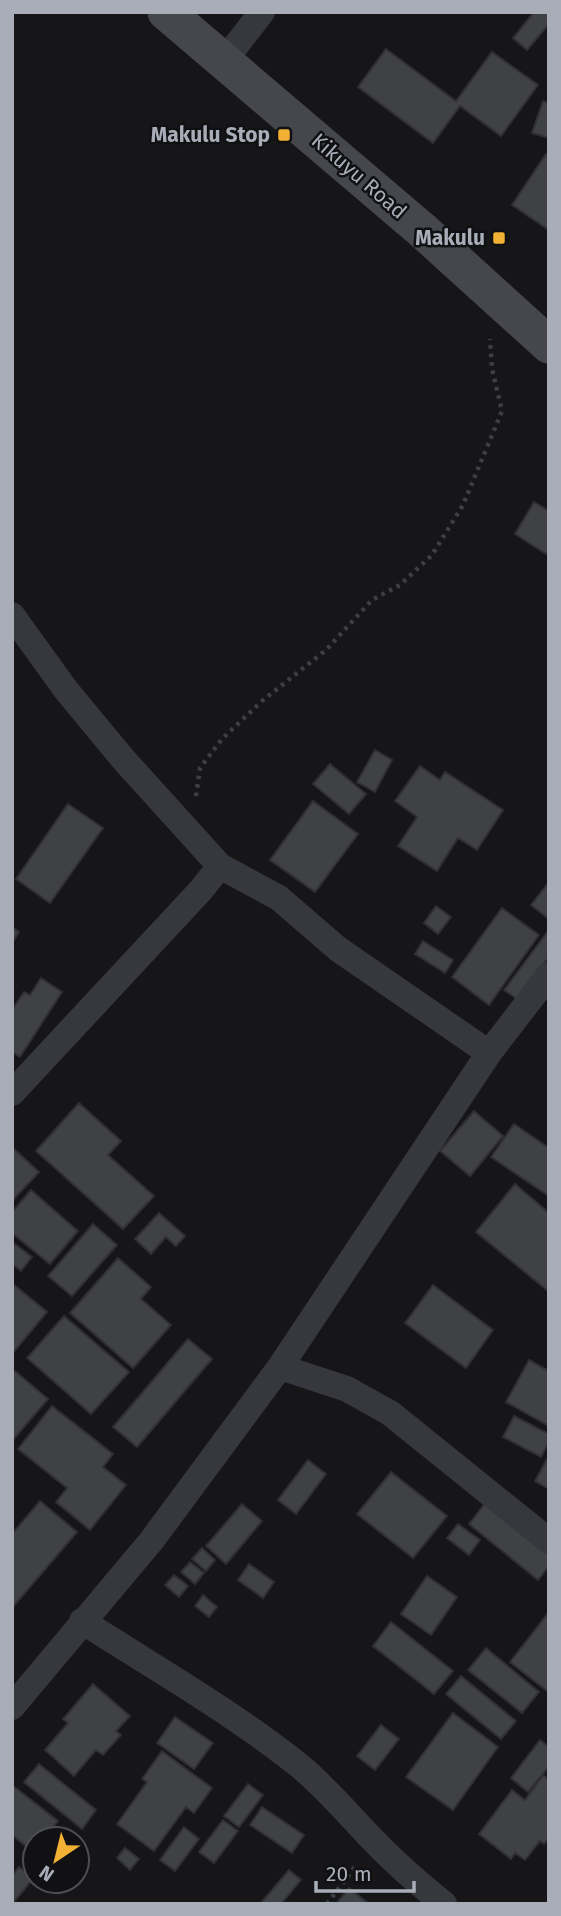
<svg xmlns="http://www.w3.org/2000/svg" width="561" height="1916" font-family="'Fira Sans',sans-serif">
<rect width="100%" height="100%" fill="#161618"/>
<path fill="#404145" stroke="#303034" stroke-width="2" d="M534,12H549V24L527,50L513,38Z
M386,49L456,101L492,52L538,85L501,136L460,106L433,143L358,87Z
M543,101L549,103V138L532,133Z
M546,154L549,156V230L512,205Z
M534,502L549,511V550L546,554L515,534Z
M375,750L392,760L375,792L357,782Z
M330,764L366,794L349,814L313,784Z
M420,766L440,780L445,772L503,810L477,850L458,838L437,871L398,846L417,817L395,801Z
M313,801L358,834L315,892L270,860Z
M68,804L103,828L50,903L16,879Z
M549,882V919L531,905Z
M436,906L451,917L438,934L424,923Z
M502,908L539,935L489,1005L452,977Z
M12,927L19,932L12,943Z
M548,931L549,957L517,999L504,990Z
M423,941L453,960L445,973L415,954Z
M41,978L62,992L20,1057L12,1052V1010L24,992L30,995Z
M79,1103L121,1141L108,1155L154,1196L123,1229L36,1151Z
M474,1111L503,1136L470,1176L440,1151Z
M514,1124L549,1148V1196L491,1157Z
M12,1147L39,1172L12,1201Z
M515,1184L549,1213V1292L476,1232Z
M31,1190L78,1231L50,1264L12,1233V1212Z
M159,1213L185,1236L176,1246L166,1237L151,1254L135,1239Z
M93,1224L117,1245L72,1296L48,1276Z
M15,1244L32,1257L21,1271L12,1264V1248Z
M118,1258L151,1287L141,1299L171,1325L133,1368L70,1313Z
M13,1284L47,1312L12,1354V1285Z
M433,1285L493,1330L466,1368L405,1323Z
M64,1316L129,1372L91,1414L27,1358Z
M188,1339L212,1359L137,1447L113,1427Z
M529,1360L549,1371V1426L506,1402Z
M15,1371L48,1399L12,1441V1374Z
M52,1406L113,1454L103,1467L126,1485L90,1530L56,1502L67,1488L18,1449Z
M514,1416L549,1434V1442L541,1457L503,1437Z
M549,1455V1489L535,1481Z
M308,1460L326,1474L296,1514L278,1500Z
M391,1472L447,1516L413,1558L357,1514Z
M40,1501L77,1532L12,1608V1534Z
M486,1502L549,1553V1566L538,1580L469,1524Z
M242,1504L262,1521L226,1564L206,1546Z
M458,1524L480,1540L469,1555L447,1538Z
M202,1548L215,1560L206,1571L192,1559Z
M190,1562L204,1573L195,1584L181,1572Z
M249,1564L274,1582L263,1598L238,1580Z
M174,1575L188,1586L179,1597L165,1585Z
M427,1576L457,1597L431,1635L401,1614Z
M203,1595L217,1607L209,1617L195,1606Z
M549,1612V1689L547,1691L510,1662Z
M391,1622L453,1671L434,1694L373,1646Z
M486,1648L539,1692L522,1713L468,1670Z
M461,1676L516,1721L501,1739L446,1694Z
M93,1684L130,1716L116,1731L121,1735L103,1755L96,1750L74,1776L45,1750L68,1723L63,1719Z
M453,1713L498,1747L453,1810L406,1777Z
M175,1717L213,1743L194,1769L157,1743Z
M381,1725L399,1739L375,1770L357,1756Z
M540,1740L549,1747V1770L547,1769L528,1792L511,1778Z
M162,1751L212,1788L194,1813L186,1807L154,1851L117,1824L147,1782L142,1779Z
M39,1764L96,1810L82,1829L24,1782Z
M543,1775L549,1780V1838L544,1844L540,1841L525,1860L515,1853L511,1859L479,1834L512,1790L525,1800Z
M248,1784L263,1795L239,1827L224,1816Z
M12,1785L58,1821L45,1837L38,1832L26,1846L12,1835Z
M262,1807L304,1835L292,1853L250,1825Z
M223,1820L238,1831L214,1863L199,1852Z
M184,1827L199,1839L175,1871L160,1860Z
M125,1848L139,1859L130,1870L117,1858Z
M19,1867L34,1878L12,1904V1876Z
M289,1870L301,1880L281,1904H260Z
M349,1888L369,1904H336Z"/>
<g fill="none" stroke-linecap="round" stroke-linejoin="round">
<path stroke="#3d3f44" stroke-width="4.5" stroke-dasharray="3.5 5" stroke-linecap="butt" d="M196,796L200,768L222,739L262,701L326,650L372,600L400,585L432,555L463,505L502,411L492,369L490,339
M327,1904L357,1864"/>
<path stroke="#37383d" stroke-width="26" d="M224,61L262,12
M12,615L66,690L124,760L220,866L279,898L338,949L489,1053
M12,1093L201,890L220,866
M280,1367L347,1389L390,1413L549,1541
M82,1621C155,1668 234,1713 301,1767C327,1789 349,1815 372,1839C395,1863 419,1884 444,1904
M12,1707L152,1540L280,1367L489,1053L549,975"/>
<path stroke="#45474d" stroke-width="37" d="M166,12L422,230L549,345"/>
</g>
<g fill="#f2b134" stroke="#111113" stroke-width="2.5">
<rect x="277" y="128" width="14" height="14" rx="3.5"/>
<rect x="492" y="231" width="14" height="14" rx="3.5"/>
</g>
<g text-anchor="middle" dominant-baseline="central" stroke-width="5" stroke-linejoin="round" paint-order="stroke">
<g font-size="21" font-weight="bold" fill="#a8adb8" stroke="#111113" text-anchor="end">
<text x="270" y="135">Makulu Stop</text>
<text x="485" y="238">Makulu</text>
</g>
<g font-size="21" fill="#a8adb8" stroke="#111113">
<text transform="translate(359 176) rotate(41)">Kikuyu Road</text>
</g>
</g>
<rect width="561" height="1916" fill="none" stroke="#a8adb8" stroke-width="28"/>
<g transform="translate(56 1860) rotate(215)"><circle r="33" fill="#111113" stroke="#4d4f55" stroke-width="2"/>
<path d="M0-5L12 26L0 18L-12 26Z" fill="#f2b134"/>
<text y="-10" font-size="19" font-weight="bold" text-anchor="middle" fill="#a8adb8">N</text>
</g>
<path d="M316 1881v10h98v-10" fill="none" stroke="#a8adb8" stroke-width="3.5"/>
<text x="326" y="1881" font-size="21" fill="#a8adb8" stroke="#111113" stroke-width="5" paint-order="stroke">20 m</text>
</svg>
